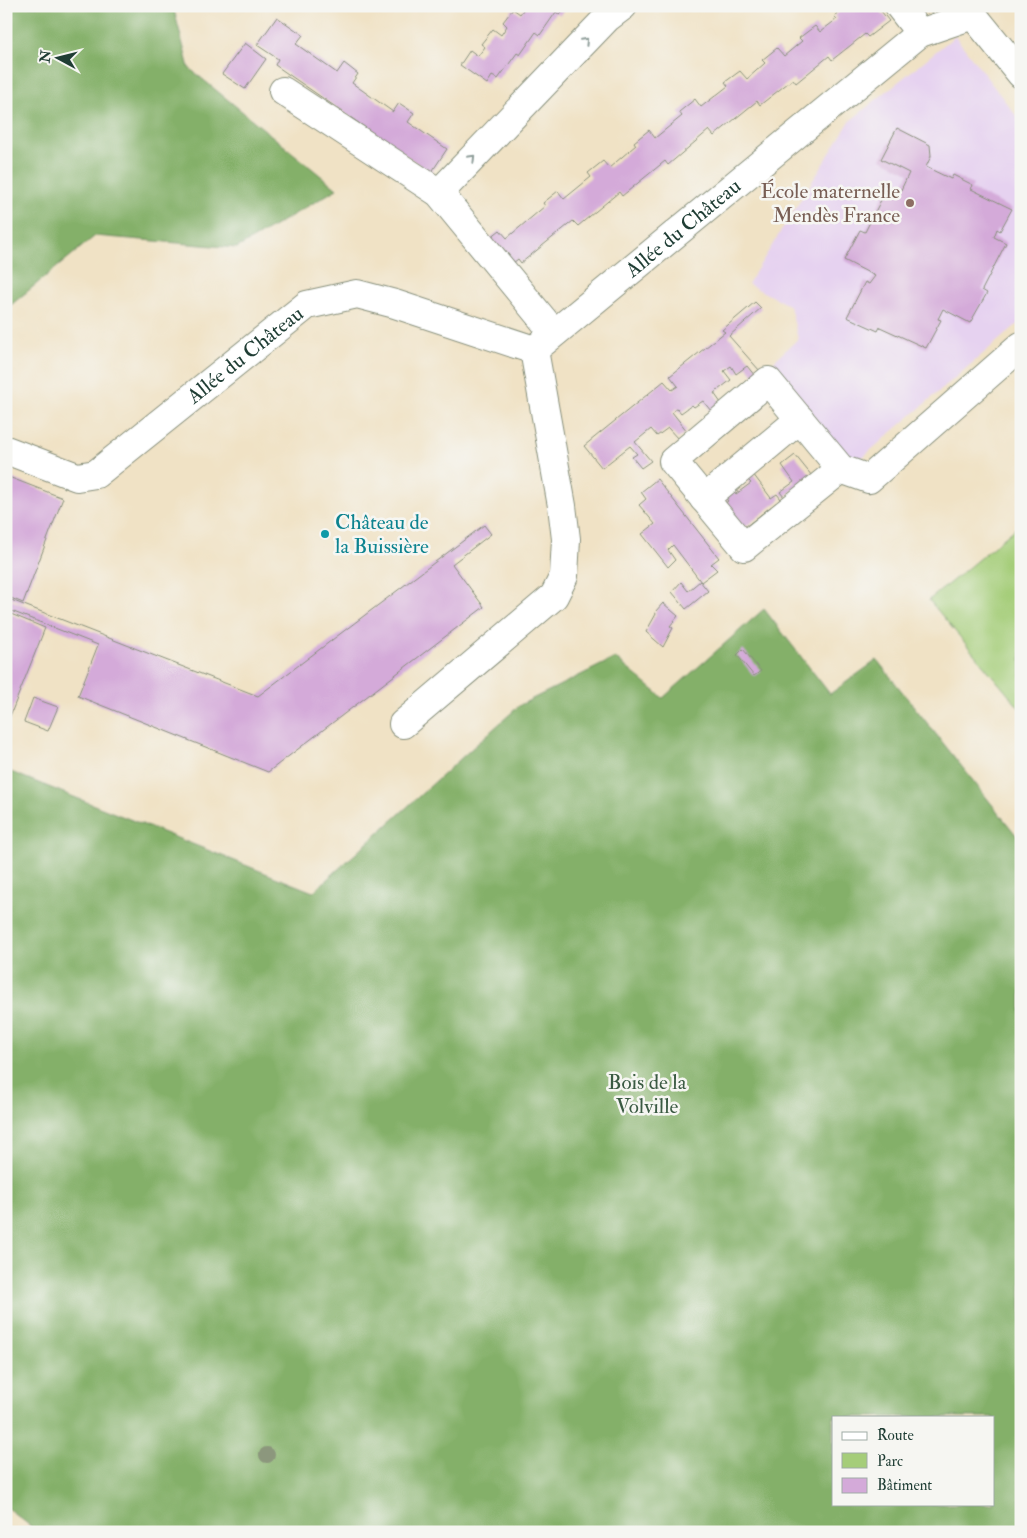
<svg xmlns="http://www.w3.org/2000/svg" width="1027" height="1538" font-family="'IM FELL Double Pica',serif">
<rect width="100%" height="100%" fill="#f6f6f2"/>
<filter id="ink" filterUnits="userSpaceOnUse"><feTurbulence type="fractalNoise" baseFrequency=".02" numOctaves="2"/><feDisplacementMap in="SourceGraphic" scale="10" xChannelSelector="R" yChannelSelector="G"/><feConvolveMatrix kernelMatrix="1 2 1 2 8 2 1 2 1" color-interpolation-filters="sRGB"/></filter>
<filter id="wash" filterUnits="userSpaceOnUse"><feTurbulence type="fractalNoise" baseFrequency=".0096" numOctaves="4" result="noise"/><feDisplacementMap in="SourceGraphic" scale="20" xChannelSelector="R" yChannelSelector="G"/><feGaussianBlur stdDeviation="1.12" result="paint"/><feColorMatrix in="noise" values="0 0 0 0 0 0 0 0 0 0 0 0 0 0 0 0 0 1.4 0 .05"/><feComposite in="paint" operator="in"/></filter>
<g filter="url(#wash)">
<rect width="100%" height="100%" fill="#f0e2c5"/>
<path fill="#e6d2f0" d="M955,36L1021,122V321L850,468L773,362L798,339L790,306L748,284L850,121Z"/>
<path fill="#a5cd79" stroke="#628556" d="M1021,524V710L929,600Z"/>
<path fill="#84b069" stroke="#52764e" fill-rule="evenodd" d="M6,6H173L189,68L337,189L237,248L95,236L6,309Z
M764,609L830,694L877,660L1021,841V1532H38L6,1507V770L313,892L520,705L615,658L663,698ZM833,1417H993V1504H833Z"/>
<g id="blocks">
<path fill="#d4aad9" d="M526,6H566L560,15L556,12L540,35L536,32L520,55L517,53L498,79L492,76L487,84L460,65L470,50L478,56L485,47L481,44L493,29L501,35L507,26L503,22L513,9L520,14Z
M846,6H850L854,11L860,6H877L889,21L868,37L865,34L832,60L829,56L796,83L793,79L760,105L757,101L714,136L709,130L668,165L665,161L622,196L619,192L578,226L573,221L521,263L518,259L508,267L486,241L500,230L507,238L545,206L543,203L558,191L564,199L591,177L588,173L603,161L609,168L636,145L634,142L649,130L655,138L682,116L679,112L695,99L701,107L728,86L725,82L740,71L747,79L765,63L762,60L777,48L784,56L802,41L799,38L815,26L820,32L837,19L834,16Z
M277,17L303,35L296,44L337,73L344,63L358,74L352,83L393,112L399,103L414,113L408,122L447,149L431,173L275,65L278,59L257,45Z
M245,43L266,59L245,89L222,74Z
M897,128L930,145L931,156L926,167L951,179L953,175L973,185L971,189L1012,209L1000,231L997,229L994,237L1006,243L982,290L987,293L970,323L943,309L938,319L941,320L926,348L880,327L878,331L847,317L865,282L869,284L875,276L844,260L860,230L865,232L888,186L900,192L909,173L881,159Z
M755,302L761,308L729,336L760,371L755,376L747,366L736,374L731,366L724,371L731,380L714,393L721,403L711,411L703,401L694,407L692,405L681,413L677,408L672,412L687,431L678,439L668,428L657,436L651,429L635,442L651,461L641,468L632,457L637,454L630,446L602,468L584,446L664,381L672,390L678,386L670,376L725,332L722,330Z
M795,455L812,476L784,497L780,492L794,482L782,465Z
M753,474L771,498L777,494L781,499L740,531L720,507L728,501L724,496L733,490L736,494L751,483L747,479Z
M6,476L63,498L23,603L6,596Z
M657,479L719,558L711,564L717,570L701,582L673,545L668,550L675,560L668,567L642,534L655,524L639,505L646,499L641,492Z
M484,525L491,534L452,564L484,607L268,772L78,696L98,645L6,609V598L258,696Z
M700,581L708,591L686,609L672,592L681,582L688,591Z
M663,603L678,616L670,626L673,628L663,647L646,632L656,614L655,612Z
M6,612L45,628L8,721H6Z
M743,649L761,671L754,676L737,655Z
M33,698L58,707L48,731L24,722Z"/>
</g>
</g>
<g filter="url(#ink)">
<use href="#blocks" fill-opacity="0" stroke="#88907c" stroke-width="1"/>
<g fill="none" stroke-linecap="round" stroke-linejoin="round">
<defs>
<g id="minor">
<path d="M899,6L920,33"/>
<path d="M973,15L1021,74"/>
<path d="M283,91L439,193L554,333"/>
<path d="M439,193L607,18L623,6"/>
<path id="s1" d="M6,450L77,477L96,474L307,305L357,294L395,304L534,350L920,33L973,15L966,6"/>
<path d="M841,469L744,547L673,461L768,381L841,469L869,479L1021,346"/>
<path d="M704,499L800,419"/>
<path d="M403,724L554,596L564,576L566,539L562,506L534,350"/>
</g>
</defs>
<use href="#minor" stroke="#88907c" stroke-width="30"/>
<use href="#minor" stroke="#fff" stroke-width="28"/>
</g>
<circle fill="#8c977d" cx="267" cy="1455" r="8"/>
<defs><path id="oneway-chevron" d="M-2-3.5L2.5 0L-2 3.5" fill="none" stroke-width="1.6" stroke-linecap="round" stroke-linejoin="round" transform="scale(1.25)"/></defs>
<g stroke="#8f9e9a">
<use href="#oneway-chevron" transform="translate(585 41) rotate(-46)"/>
<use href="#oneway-chevron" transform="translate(472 158) rotate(-46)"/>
</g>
</g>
<circle fill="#8d6e63" stroke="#f6f6f2" stroke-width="2" cx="910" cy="203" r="5"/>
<circle fill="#0f9aa8" stroke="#f6f6f2" stroke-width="2" cx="325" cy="534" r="5"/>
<g text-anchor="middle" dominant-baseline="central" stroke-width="5" stroke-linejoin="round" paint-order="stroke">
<g font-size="21" fill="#785e54" stroke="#f6f6f2" text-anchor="end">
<text x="900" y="191">École maternelle<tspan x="900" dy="24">Mendès France</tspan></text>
</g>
<g font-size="21" fill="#1f3d34" stroke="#f6f6f2">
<text stroke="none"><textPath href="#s1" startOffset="795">Allée du Château</textPath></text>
<text stroke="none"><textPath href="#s1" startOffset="286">Allée du Château</textPath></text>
</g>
<g font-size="21" fill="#0d838f" stroke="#f6f6f2" text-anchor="start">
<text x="335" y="522">Château de<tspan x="335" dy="24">la Buissière</tspan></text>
</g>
<g font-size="21" fill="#3a5a42" stroke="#f6f6f2">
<text x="647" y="1082">Bois de la<tspan x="647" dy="24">Volville</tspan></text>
</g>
</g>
<rect width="1027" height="1538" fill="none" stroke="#f6f6f2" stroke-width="25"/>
<rect x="832" y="1416" width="162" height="90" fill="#f6f6f2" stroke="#a0aca6"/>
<rect x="842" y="1432" width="25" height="8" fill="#ffffff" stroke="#a0aca6"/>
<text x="877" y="1440" font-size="15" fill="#1f3d34">Route</text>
<rect x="842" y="1453" width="25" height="15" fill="#a5cd79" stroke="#a0aca6"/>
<text x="877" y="1466" font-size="15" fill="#1f3d34">Parc</text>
<rect x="842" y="1478" width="25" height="15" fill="#d4aad9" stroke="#a0aca6"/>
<text x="877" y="1490" font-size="15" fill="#1f3d34">Bâtiment</text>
<g transform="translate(58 58) rotate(277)" stroke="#f6f6f2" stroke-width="4" paint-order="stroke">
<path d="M0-4L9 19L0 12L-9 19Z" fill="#1f3d34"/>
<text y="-8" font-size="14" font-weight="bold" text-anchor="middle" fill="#1f3d34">N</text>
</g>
</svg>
